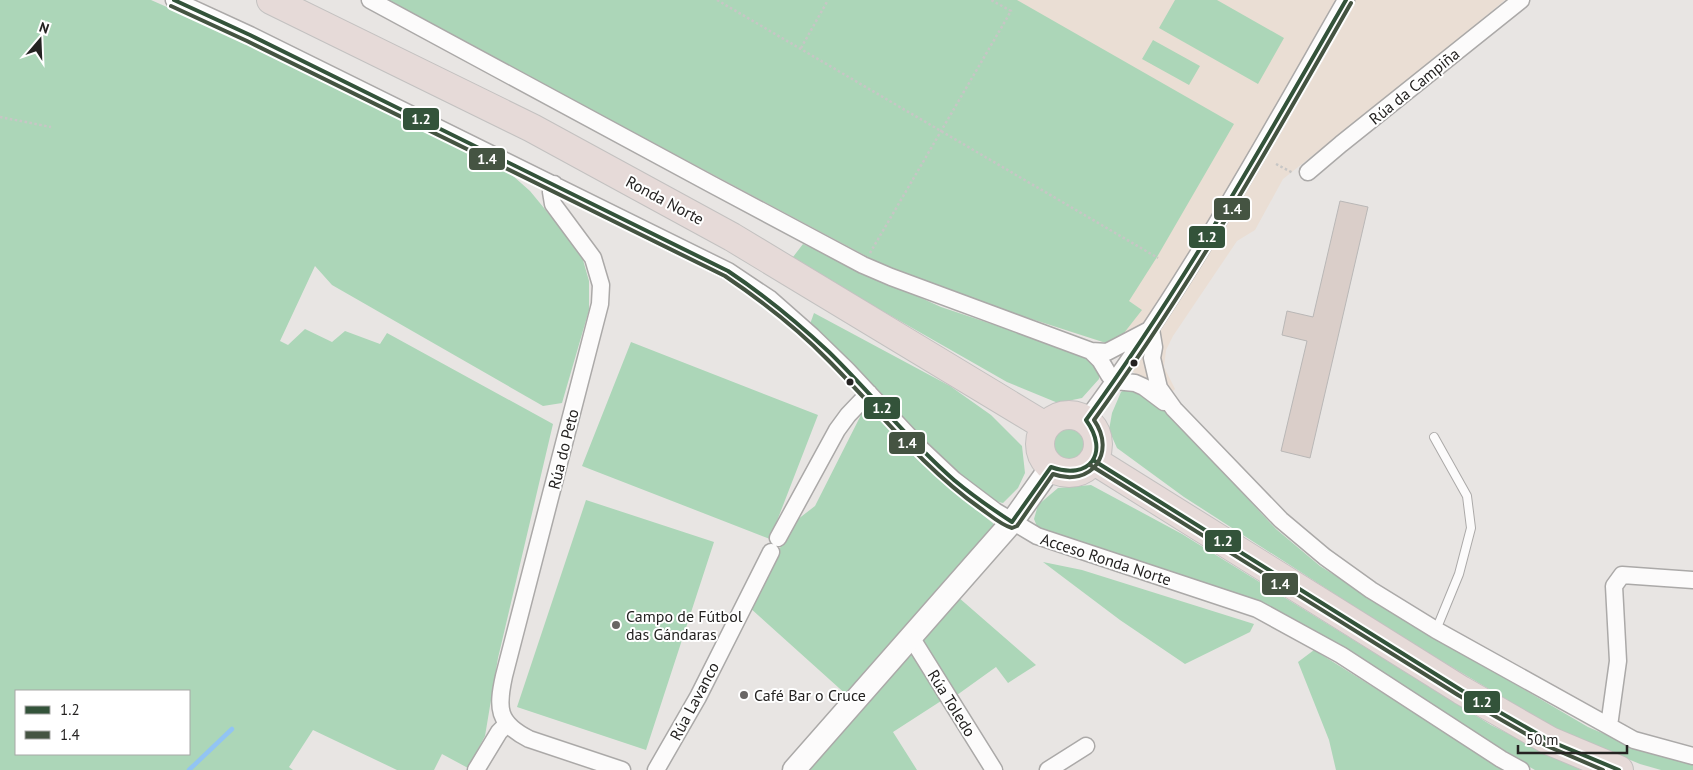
<svg xmlns="http://www.w3.org/2000/svg" width="1693" height="770" font-family="'PT Sans',sans-serif">
<rect width="100%" height="100%" fill="#e8e5e3"/>
<path fill="#eaded4" d="M385,0H1505L1437,57L1283,179L1255,230L1237,241L1173,336L1166,350L1164,367L1175,389L1165,399L1143,382L1106,343L960,296L898,273Z"/>
<path fill="#acd6b8" fill-rule="evenodd" d="M0,0H151L219,30L504,168L530,191L581,253L589,281V310L562,403L543,406L332,285L315,266L280,341L288,345L305,329L332,342L345,331L380,344L387,333L553,424L498,658L485,736L468,768L442,754L434,770H397L313,730L289,767L293,770H0ZM16,691H189V754H16Z
M385,0H1017L1234,124L1157,257L1129,301L1142,310L1124,333L1106,343L960,296L898,273Z
M1175,0H1217L1284,38L1258,84L1159,28Z
M1153,40L1200,66L1189,85L1142,59Z
M803,244L941,307L1082,354L1099,364V379L1082,398L1058,403L1007,382L879,309L793,257Z
M814,313L950,386L991,415L1022,446L1025,473L1018,488L1003,503C972,498 908,422 884,397C859,373 835,349 810,324Z
M631,342L818,415L770,539L582,466Z
M1128,388L1147,391L1276,529L1320,566L1404,619L1588,727L1640,749L1693,764V770H1661L1640,764L1558,730L1403,638L1184,497L1117,448L1109,430L1112,413L1121,392Z
M865,407L872,408L983,515L995,525L849,697L749,607L793,523L815,506Z
M1051 444a18 18 0 1 1 36 0a18 18 0 1 1-36 0Z
M1091,485L1182,534L1491,725L1581,770H1535L1480,739L1295,622L1225,590L1115,558L1038,529L1034,519L1038,505L1058,488Z
M586,500L714,542L646,750L517,707Z
M1043,562L1082,570L1254,624L1250,632L1185,664L1120,620Z
M958,597L1036,665L1008,683L996,667L957,695L921,639Z
M1314,650L1506,770H1336L1329,740L1298,662Z
M906,651L914,654L918,659L941,701L893,732L917,770H806Z"/>
<g fill="none" stroke-linecap="round" stroke-linejoin="round">
<path stroke="#92c4f3" stroke-width="4.5" d="M189,770L232,729"/>
</g>
<path fill="#dacec9" stroke="#b9b7b6" d="M1340,201L1368,207L1310,458L1281,451L1307,341L1282,335L1287,311L1313,317Z"/>
<g fill="none" stroke-linecap="round" stroke-linejoin="round">
<defs>
<path id="service" d="M1434,437L1467,496L1471,528L1459,574L1436,630"/>
<path id="minor" d="M174,0L250,35L728,271L770,299L812,336L847,370L920,448L954,480L995,511L1037,536L1257,609L1341,655L1501,759L1521,770
M370,0L711,184L863,265L891,277L1091,351L1107,352L1151,329
M1308,172L1341,144L1521,0
M554,184L551,192L553,204L593,258L601,285L600,304L504,676C497,708 497,723 529,739L622,770
M1151,329L1154,347L1152,358L1159,388L1174,409L1281,520L1325,557L1371,590L1436,630L1634,740L1693,756
M1091,351L1100,360L1109,375L1115,381L1135,383L1144,387L1164,402
M1086,420C1185,288 1264,143 1346,0
M778,538L837,430L848,415L869,393
M911,637L994,770
M1609,726L1618,661L1614,586L1622,575L1693,580
M476,770L499,732L507,724
M656,770L698,697L771,552
M1048,770L1086,746"/>
<path id="secondary" d="M794,770L1012,522L1051,467"/>
<path id="trunk" d="M271,0L532,128L732,237L1045,426
M1040 444a29 29 0 1 1 58 0a29 29 0 1 1-58 0Z
M1093,460L1461,690L1550,741L1619,770"/>
</defs>
<use href="#service" stroke="#aba9a8" stroke-width="10"/>
<use href="#minor" stroke="#aba9a8" stroke-width="19"/>
<use href="#secondary" stroke="#aba9a8" stroke-width="25"/>
<use href="#trunk" stroke="#c3c1c0" stroke-width="30"/>
<path stroke="#c7c6c5" stroke-width="2.5" stroke-dasharray="2.5 2.5" stroke-linecap="butt" d="M717,0L1158,258
M801,48L828,0
M0,117L51,127
M1276,164L1293,173
M870,253L1011,11L991,0"/>
<use href="#service" stroke="#fcfbfb" stroke-width="8"/>
<use href="#minor" stroke="#fcfbfb" stroke-width="16"/>
<use href="#secondary" stroke="#fcfbfb" stroke-width="22"/>
<use href="#trunk" stroke="#e6dad8" stroke-width="28"/>
<defs>
<path id="bus-1" d="M174,0L250,35L728,271C764,295 797,322 829,352C871,393 908,440 954,480C972,495 992,509 1012,522L1051,467C1090,481 1110,453 1086,420C1183,286 1264,143 1346,0
M1093,460L1461,690L1550,741L1619,770"/>
<path id="bus-2" d="M171,6L247,41L725,276C762,301 797,328 828,360C878,410 922,467 980,508C990,515 1001,525 1012,528L1017,526L1053,474C1091,488 1117,453 1094,420C1190,287 1270,145 1351,3
M1090,465L1458,695L1547,746L1603,770"/>
</defs>
<use href="#bus-1" stroke="#fff" stroke-width="8"/>
<use href="#bus-2" stroke="#fff" stroke-width="8"/>
<use href="#bus-1" stroke="#33533a" stroke-width="4"/>
<use href="#bus-2" stroke="#455442" stroke-width="4"/>
</g>
<g fill="#242221" stroke="#fff" stroke-width="2">
<circle cx="1134" cy="363" r="4.5"/>
<circle cx="850" cy="382" r="4.5"/>
</g>
<g fill="#696665" stroke="#fff" stroke-width="2">
<circle cx="616" cy="625" r="5"/>
<circle cx="744" cy="695" r="5"/>
</g>
<g text-anchor="middle" dominant-baseline="central" stroke-width="4" stroke-linejoin="round" paint-order="stroke">
<g font-size="16" fill="#242221" stroke="#fff">
<text transform="translate(1414 86) rotate(-39)">Rúa da Campiña</text>
<text transform="translate(665 200) rotate(28)">Ronda Norte</text>
<text transform="translate(563 449) rotate(-76)">Rúa do Peto</text>
<text transform="translate(1106 559) rotate(18)">Acceso Ronda Norte</text>
<text transform="translate(694 701) rotate(-62)">Rúa Lavanco</text>
<text transform="translate(952 703) rotate(58)">Rúa Toledo</text>
</g>
<g font-size="16" fill="#242221" stroke="#fff" text-anchor="start">
<text x="626" y="616">Campo de Fútbol<tspan x="626" dy="18">das Gándaras</tspan></text>
<text x="754" y="695">Café Bar o Cruce</text>
</g>
</g>
<g stroke="#fff" stroke-width="2">
<rect x="402" y="107" width="38" height="24" rx="5" fill="#33533a"/>
<rect x="468" y="147" width="38" height="24" rx="5" fill="#455442"/>
<rect x="1213" y="197" width="38" height="24" rx="5" fill="#455442"/>
<rect x="1188" y="225" width="38" height="24" rx="5" fill="#33533a"/>
<rect x="863" y="396" width="38" height="24" rx="5" fill="#33533a"/>
<rect x="888" y="431" width="38" height="24" rx="5" fill="#455442"/>
<rect x="1204" y="529" width="38" height="24" rx="5" fill="#33533a"/>
<rect x="1261" y="572" width="38" height="24" rx="5" fill="#455442"/>
<rect x="1463" y="690" width="38" height="24" rx="5" fill="#33533a"/>
</g>
<g font-size="14" text-anchor="middle" font-weight="bold" fill="#fff">
<text x="421" y="124">1.2</text>
<text x="487" y="164">1.4</text>
<text x="1232" y="214">1.4</text>
<text x="1207" y="242">1.2</text>
<text x="882" y="413">1.2</text>
<text x="907" y="448">1.4</text>
<text x="1223" y="546">1.2</text>
<text x="1280" y="589">1.4</text>
<text x="1482" y="707">1.2</text>
</g>
<rect x="15" y="690" width="175" height="65" fill="#ffffff" stroke="#a7a7a6"/>
<rect x="25" y="706" width="25" height="8" fill="#33533a" stroke="#a7a7a6"/>
<text x="60" y="715" font-size="15" fill="#242221">1.2</text>
<rect x="25" y="731" width="25" height="8" fill="#455442" stroke="#a7a7a6"/>
<text x="60" y="740" font-size="15" fill="#242221">1.4</text>
<g transform="translate(40 40) rotate(19)" stroke="#ffffff" stroke-width="4" paint-order="stroke">
<path d="M0-4L9 19L0 12L-9 19Z" fill="#242221"/>
<text y="-8" font-size="14" font-weight="bold" text-anchor="middle" fill="#242221">N</text>
</g>
<path d="M1518 745v8h109v-8" fill="none" stroke="#242221" stroke-width="2.5"/>
<text x="1526" y="745" font-size="15" fill="#242221" stroke="#ffffff" stroke-width="4" paint-order="stroke">50 m</text>
</svg>
